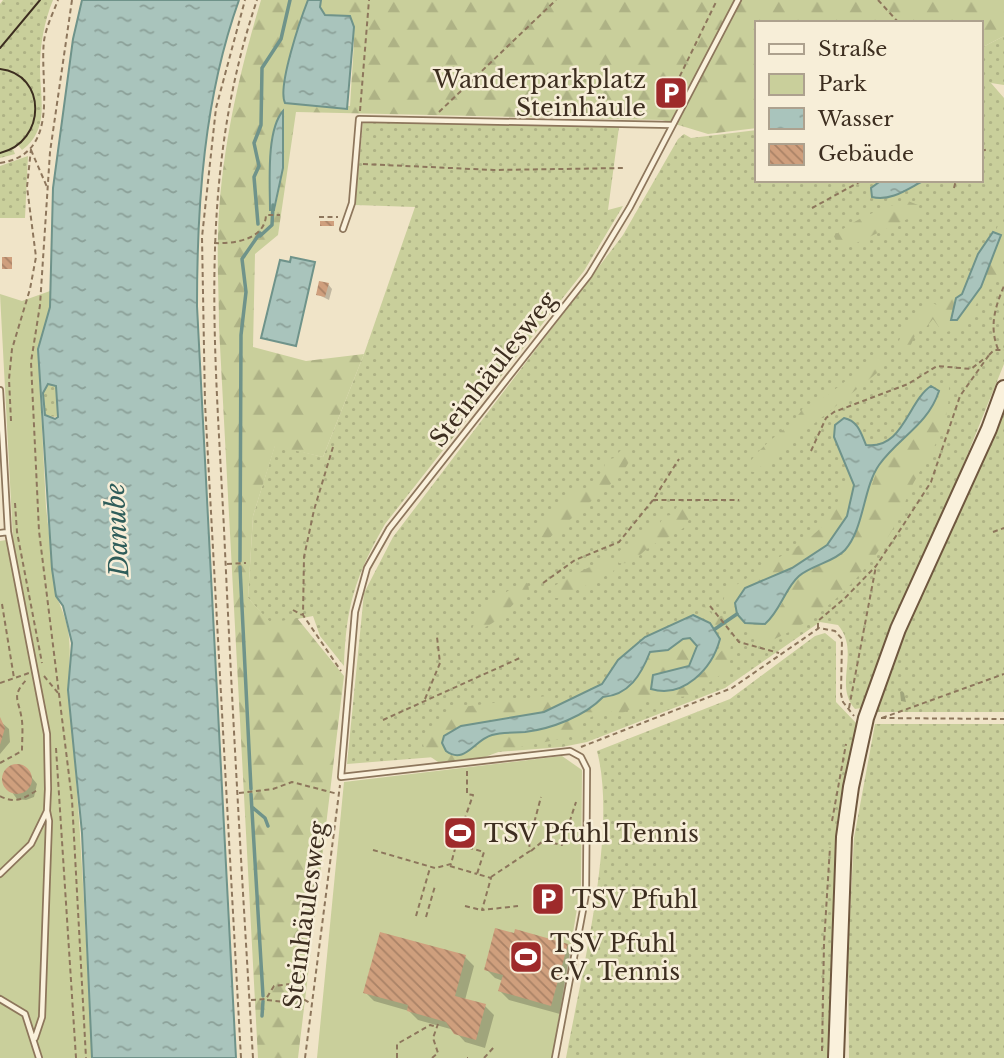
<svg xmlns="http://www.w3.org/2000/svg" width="1004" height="1058" font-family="'Libre Baskerville',serif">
<defs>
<pattern id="grass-dots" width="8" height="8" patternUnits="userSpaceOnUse" patternTransform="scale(1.75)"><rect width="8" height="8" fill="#c9cf9b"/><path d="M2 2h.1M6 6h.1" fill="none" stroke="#aeb285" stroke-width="1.8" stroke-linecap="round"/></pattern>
<pattern id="forest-firs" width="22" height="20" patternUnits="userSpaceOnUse" patternTransform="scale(1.75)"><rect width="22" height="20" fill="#c9cf9b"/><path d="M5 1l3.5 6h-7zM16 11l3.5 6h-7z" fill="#aeb285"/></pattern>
<pattern id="water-ripples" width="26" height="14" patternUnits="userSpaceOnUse" patternTransform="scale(1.75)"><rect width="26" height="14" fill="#a9c4bc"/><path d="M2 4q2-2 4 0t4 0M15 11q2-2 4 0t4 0" fill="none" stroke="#8ba098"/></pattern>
<pattern id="building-back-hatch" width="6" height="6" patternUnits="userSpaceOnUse" patternTransform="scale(1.75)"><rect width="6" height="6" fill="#cf9f7d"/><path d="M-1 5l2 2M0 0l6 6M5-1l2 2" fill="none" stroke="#a98266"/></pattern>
</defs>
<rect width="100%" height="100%" fill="#f0e4c8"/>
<path fill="url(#grass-dots)" d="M3,0H53C44,22 40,45 40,69C40,98 50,130 22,150L18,145L13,149L15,154L0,158V4Z
M1004,36V85L991,83L1004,98V364L945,510L890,630L861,708L855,709C833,685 861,652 838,625L820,622L725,688L587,742L562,747L347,764L364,593L393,537L623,235L678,139L684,134L691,138L757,130V180H981V48Z
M363,122L619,127L608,210L623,206L584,271L385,524C355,577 346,606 344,666L320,636L313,616L271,624L248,598L253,516L275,445L323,457L364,354L415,207L355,205Z
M28,156L25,218H0V166Z
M48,384L56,386L58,417L45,416L43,393Z
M1004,408V712H877L905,633Z
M825,633L836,642V702L857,724C832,834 831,946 830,1058H566C581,975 618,831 597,751L730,699L815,636Z
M875,724H1004V1058H849L848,952L854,838Z"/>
<path fill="url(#forest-firs)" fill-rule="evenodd" d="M261,0H308L287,65L317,104L350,106L354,42L350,16L325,15L320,7L321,0H1004V36L981,48V23H757V128L708,134L662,120L296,112L278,235L255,254L253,347L306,361L364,354L323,457L275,446L253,516L248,598L271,623L297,618L344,676L298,1058H258L219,327C219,296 217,266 218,236C220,156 238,77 261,0ZM283,111V168L275,210H271C269,186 267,129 283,111Z
M908,201L918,205L920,213L846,248L837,243L834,236C854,219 883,207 908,201Z
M1004,224V255L998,267L1004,272V279L995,278L981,287L1000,241V232L996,231L998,225Z
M963,280H967L957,320L974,295L978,301C970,318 962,328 943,333L933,319L924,330L918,329L909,349H903L898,344L902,332L933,303L940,307L954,295Z
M877,357L882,359V369L754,472L747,471C750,449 792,429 803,408C828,400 853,372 877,357Z
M941,386H949C949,433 933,446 913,484C905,499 902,515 893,529C862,580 818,623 763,644L742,627L727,635L731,643L728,670L689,696L648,700L619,715L605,709L581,723L580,735L501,751L477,760L438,762L425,753L422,739L455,708L547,696L561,704L544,712L512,716L452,755C473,756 468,745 483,738C497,732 511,734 526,732C552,728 585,716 603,697C629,695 641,674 650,652L668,650L683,639L690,638L697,646L689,666L653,675L651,689L666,693L704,672L723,649L721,633L701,616L704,605L715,618L727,614L723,603L725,593C736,583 751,579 759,567C789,554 840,526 840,488L848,481L854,485C851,496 850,508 846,518C831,551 788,576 754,583L765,624L776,614L797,577L845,550L865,505L878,467L936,401Z
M621,450L629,451V462L621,475L548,539L541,537L540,521C546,515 551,514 558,509C572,497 568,493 590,487L593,481L601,478L606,460L614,458Z
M678,505L686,508C700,531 660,538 647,549C637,556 634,565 619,563L615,556C623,544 643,541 647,528L660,523L664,516L672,515Z
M610,559L616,565L613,572L561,598H553L552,587C569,578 592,564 610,559Z
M524,581L528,584L529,590C512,602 494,632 472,629L478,615L477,610Z"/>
<path fill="#c9cf9b" d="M50,291V307L38,349L46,507L56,596C79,644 65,657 70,705C81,823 86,940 92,1058H0V541L13,539L0,294L22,301Z
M562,756L582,770L581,885L552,1058H317L344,782Z"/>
<path fill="url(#water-ripples)" stroke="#6f938a" stroke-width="2" fill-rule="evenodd" d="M82,0H239C204,98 197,203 197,306L236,1058H92L82,833L68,690L72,643L63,606L56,596L52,569L38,349L50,307L53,188L73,39ZM48,384L56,386L58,417L55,419L45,415L43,393Z
M308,0H321L320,7L325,15L350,16L354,27L347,109L285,103C277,87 301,18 308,0Z
M283,111V168L274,210H270C270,184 266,130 283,111Z
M882,180H925C910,187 892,202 872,197L871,188Z
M993,232L1001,235L981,287L957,320H951L956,298L962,294L978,254Z
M291,257L315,262L296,346L261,338L280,260L290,262Z
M931,386L939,391C928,425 898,438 879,465C863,488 864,529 845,550C834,562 812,565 799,576C785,588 781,610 765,624L745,623L737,614L735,603L745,588L792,568L827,545L847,516L854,485L834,437L835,425L844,418C858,421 861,433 866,445C903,450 908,401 931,386Z
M693,615L710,623L720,639C712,669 683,699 651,689L653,675L689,666L697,646L690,638L683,639L668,650L650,652C641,675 629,695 603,697C585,716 551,729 525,732C514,733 503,732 492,735C474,740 465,765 446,751L442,743L444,736L461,726L544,712L602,684L618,660L645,637Z"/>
<path fill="#0003" d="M328,284L332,289L329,300L317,294Z
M902,691L904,693L906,702L901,701L900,692Z
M0,721L9,729L10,742L0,754Z
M16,766L25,769L37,784L34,797L26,800L17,799L3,780L8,768Z
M567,945L576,955L560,1014L509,1000L500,991L503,981L495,978L486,969Z
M465,957L474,966L465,1000L485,1006L494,1015L485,1048L465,1042L454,1030L418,1020L409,1011L374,1001L365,992Z"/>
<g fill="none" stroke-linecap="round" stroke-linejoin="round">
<path stroke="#6f938a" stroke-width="3.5" d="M258,224L254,177L259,166L254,143L261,125L262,68L281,39L290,0
M260,236L272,225L273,205
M240,561L241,335L246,292L242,259L260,233
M240,567L251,789
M715,629L737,614
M251,794L263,996
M252,807L265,818L268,826
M262,1016L263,1001"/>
</g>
<path fill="url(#building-back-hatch)" d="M320,221H334V226H320Z
M2,257H12V269H2Z
M319,281L329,283L325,297L316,295Z
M0,717L5,728L0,745Z
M2 779a15 15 0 1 1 30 0a15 15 0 1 1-30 0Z
M495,928L514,933L515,929L568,944L551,1006L498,991L503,975L484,970Z
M380,932L466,955L455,996L486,1004L476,1040L454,1034L446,1022L407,1011L408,1005L363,993Z"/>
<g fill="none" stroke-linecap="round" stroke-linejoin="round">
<defs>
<path id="lane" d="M673,93L686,98
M343,229L352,203L359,119L672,125
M0,390L8,532L47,734L48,789L47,811L31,844L0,874
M0,533L8,532
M0,999L25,1014L39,1058
M35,1038L42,1017L49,821L47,811
M555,1058L586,894L587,769L581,757L570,751L341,777L355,612L367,568L389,529L589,275L630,207L738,0"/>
<path id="secondary" d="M836,1058L844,837L851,787L866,718L898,629L989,429L1004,388"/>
</defs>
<use href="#lane" stroke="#8d765c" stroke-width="8"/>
<use href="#secondary" stroke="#6f573f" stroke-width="18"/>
<path stroke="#8d765c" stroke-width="2" stroke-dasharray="5 3.5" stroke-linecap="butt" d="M72,0L50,152L40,305L31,362L39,531L72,800L86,1058
M878,0L899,23
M676,84L717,0
M360,111L369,0
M439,112L556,0
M31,150L47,187
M981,151L989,149
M0,163C62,154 39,83 44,41C46,27 53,13 58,0
M363,164L494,170L625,168
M954,188L956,180
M812,208L863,180
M319,217H338
M214,243C233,244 265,240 266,215H280
M998,349C989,327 995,307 1004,286
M989,355L994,350H1004
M11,421L9,379L12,349L30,289L36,257L27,187L31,149
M333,447L314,510L304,557L303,615L341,671
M811,451L826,418L834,412L908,384L937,366L971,369L985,358
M653,500H739
M15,503L17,532L42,663
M993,532L1004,528
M227,564L246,563
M543,583L575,560L619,542L653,500L679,459
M2,604L14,678
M710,606L739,642L779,653
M293,610L302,615
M818,628V621L846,597L876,566L902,527L931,482L960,396L989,355
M44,676L58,693
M0,683L29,673
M425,699L440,663L437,637
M849,708L876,566
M881,718L1004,719
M882,718L1004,674
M383,720L522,657
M581,747L732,688L819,628L835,631L842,639L841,694L843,702L854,716
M56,748L76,1058
M0,763L22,751C22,741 23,730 22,721C19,698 10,697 28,678
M467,771V794L473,795L456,844L484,852L477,874L491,878L482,910L518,906
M239,793L273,789L292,782L338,794
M0,796C16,805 26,797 39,789
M832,821L846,744
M373,850L435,868L451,864L456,845
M531,851L543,841L562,845L576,802
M450,866L477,874
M491,877L530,851L529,842L541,797
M465,906L481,910
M416,916L430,868
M426,917L435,886
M251,1000L266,999L274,986L290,984L298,996L310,1003
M267,1000L285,1002L298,996
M822,1051L824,943L830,847
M241,1058L205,403L202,237L216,108L245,0
M253,1058C242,882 232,706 224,529C215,347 197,177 257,0
M305,1058L340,785
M397,1058V1044L430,1025L437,1027
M432,1058L438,1053L433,1038L438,1024
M467,1058H468
M484,1058L494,1047"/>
<use href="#lane" stroke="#faf1dc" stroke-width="4.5"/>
<use href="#secondary" stroke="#faf1dc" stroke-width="14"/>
<path stroke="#3d2e20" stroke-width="2" d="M0,48L40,0
M0,69C47,74 47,142 0,153"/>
</g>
<defs>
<symbol id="parking-square" viewBox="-11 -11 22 22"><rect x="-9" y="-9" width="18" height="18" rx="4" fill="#9e2a2b" stroke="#f7eed8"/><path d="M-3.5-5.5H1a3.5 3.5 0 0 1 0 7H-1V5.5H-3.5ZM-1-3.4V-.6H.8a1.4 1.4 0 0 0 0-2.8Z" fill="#fff"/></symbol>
<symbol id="stadium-square" viewBox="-11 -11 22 22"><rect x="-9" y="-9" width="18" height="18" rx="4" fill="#9e2a2b" stroke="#f7eed8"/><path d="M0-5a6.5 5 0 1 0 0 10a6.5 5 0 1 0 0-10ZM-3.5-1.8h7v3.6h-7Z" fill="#fff"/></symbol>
</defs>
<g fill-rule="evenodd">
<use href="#parking-square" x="652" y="74" width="38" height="38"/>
<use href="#stadium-square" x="441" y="814" width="38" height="38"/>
<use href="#parking-square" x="529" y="880" width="38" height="38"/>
<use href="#stadium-square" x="507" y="938" width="38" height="38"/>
</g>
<g text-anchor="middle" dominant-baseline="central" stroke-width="5" stroke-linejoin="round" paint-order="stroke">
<g font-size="24" fill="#3d2e20" stroke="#f7eed8" text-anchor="start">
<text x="646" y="79" text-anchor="end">Wanderparkplatz<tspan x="646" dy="28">Steinhäule</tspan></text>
<text x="484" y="833">TSV Pfuhl Tennis</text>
<text x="572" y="899">TSV Pfuhl</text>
<text x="550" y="943">TSV Pfuhl<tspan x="550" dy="28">e.V. Tennis</tspan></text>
</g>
<g font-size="24" fill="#3d2e20" stroke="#f7eed8">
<text transform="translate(493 369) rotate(-52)">Steinhäulesweg</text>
<text transform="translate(305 915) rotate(-82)">Steinhäulesweg</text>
</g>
<g font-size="26" font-style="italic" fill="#2f5d5a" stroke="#f7eed8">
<text transform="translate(117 530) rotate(-93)">Danube</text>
</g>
</g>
<rect x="755" y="21" width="228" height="161" fill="#f7eed8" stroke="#ada18e" stroke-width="2"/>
<rect x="769" y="44" width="35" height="10" fill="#faf1dc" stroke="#ada18e" stroke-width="2"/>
<text x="818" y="56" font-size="21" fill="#3d2e20">Straße</text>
<rect x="769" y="74" width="35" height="21" fill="#c9cf9b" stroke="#ada18e" stroke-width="2"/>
<text x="818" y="91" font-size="21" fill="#3d2e20">Park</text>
<rect x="769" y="108" width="35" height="21" fill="url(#water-ripples)" stroke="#ada18e" stroke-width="2"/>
<text x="818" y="126" font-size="21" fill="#3d2e20">Wasser</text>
<rect x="769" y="144" width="35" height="21" fill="url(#building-back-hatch)" stroke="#ada18e" stroke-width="2"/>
<text x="818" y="161" font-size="21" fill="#3d2e20">Gebäude</text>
</svg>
